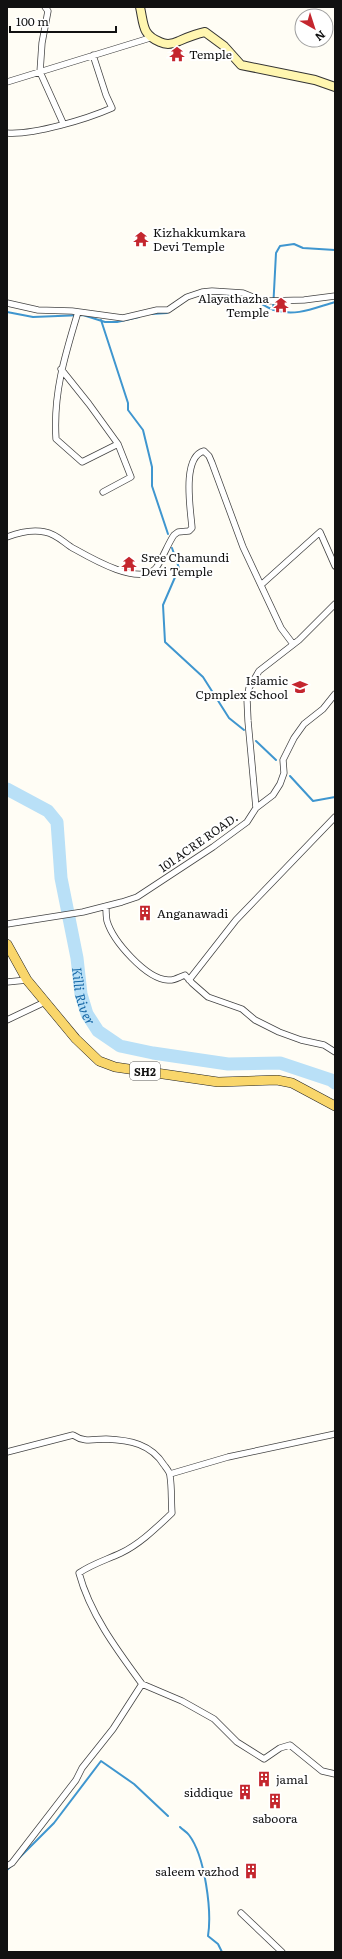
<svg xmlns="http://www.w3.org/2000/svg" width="342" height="1959" font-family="Literata,serif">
<rect width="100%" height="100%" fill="#fffdf5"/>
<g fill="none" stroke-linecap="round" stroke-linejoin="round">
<path stroke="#3f96cf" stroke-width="2" d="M224,294C233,298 245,296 254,300C261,303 267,308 274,310C296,317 314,308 335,302
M273,310L276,253L280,246L294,244L303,248L335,250
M7,312L33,317L83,315L105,322H117L139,317
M151,314L167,313L175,308
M101,320L128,403V410L143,430L152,467V486L168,534
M172,548L179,568L163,605L165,642L203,677L229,718L244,730
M256,741L276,760
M290,776L313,801L335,797
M180,1827C183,1830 187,1832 189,1835C205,1856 212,1911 208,1936L218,1944L222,1952
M7,1870L54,1823L101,1761L134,1784L168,1816"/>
<path stroke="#b9e0f7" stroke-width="13" id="s1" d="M7,789L48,811L57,822L61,878L77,958L81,994L87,1014L98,1031L120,1046L153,1053L228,1064L280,1063L331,1080L335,1083"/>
<defs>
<path id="minor" d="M45,7L48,11L42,43L40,72L63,123
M7,82L150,38
M7,133C34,135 87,119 112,108L106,95L93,55
M7,303L38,310L72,311L123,318L157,310H168L187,297L202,292L212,291L243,293L263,301L304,300L335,296
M78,312C65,355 53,393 56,439L82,462L118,444
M61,369L89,404L118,444L131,477L103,492
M7,537C20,532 32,529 45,532C56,534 62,541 71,547C89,557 137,586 155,569C160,565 168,543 174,535L178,532L189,531L192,528C191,512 181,457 204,451L209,456L212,463L243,547L281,628L293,644
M261,585L320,532L335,566
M256,808L273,795L280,784L284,773L283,760L294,738L304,724L323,709L335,694
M106,906C106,911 106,916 107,921C113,941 146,979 168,980C174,981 179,977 185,975L192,983L208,997L242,1009L255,1020L279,1032L301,1040L324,1045L335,1052
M7,924L83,912L122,902L137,897L213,847L247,822L256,808L248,721L247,699L249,688L259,671L299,640L335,604
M189,980L236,920L335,817
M7,982L27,980
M7,1020L45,1002
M7,1452L73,1435C85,1443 93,1439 106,1439C130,1440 151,1444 164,1465C167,1469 170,1472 170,1476C172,1488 171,1501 172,1513C156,1528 140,1544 121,1553C106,1560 92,1564 79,1573C90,1614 117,1650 142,1684
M170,1474L228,1457L335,1434
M7,1866L12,1863L76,1780L82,1768L113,1729L142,1684L182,1701L214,1719L237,1742L264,1759L280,1748L290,1745L322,1771L335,1774
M241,1913L282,1952"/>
<path id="secondary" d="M140,7C144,25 142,35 160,42C166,45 173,44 179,41C188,37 195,34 205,32L224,46L241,65L315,80L335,87"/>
<path id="primary" d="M7,944L27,980L76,1039L99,1061L115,1067L218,1082L277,1080L292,1083L335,1106"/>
</defs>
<use href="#minor" stroke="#444" stroke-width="7"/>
<use href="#secondary" stroke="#333" stroke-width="10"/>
<use href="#primary" stroke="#222" stroke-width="10"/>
<use href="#minor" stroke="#fff" stroke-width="5.5"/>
<use href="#secondary" stroke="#fff6b0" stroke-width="8"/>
<use href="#primary" stroke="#f9d66b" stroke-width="9"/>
</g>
<defs>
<symbol id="temple-bare" viewBox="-9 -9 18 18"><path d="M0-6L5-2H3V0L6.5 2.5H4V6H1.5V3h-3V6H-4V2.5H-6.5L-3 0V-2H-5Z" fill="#c4262e" stroke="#fff" stroke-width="2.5" paint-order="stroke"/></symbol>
<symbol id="school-bare" viewBox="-9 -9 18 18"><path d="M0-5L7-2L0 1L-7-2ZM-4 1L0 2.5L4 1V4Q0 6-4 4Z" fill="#c4262e" stroke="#fff" stroke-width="2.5" paint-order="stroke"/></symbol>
<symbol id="building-bare" viewBox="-9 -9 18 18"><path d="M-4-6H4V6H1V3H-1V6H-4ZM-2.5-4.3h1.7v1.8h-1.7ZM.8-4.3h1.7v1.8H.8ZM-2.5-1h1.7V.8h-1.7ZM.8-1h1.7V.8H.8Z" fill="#c4262e" stroke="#fff" stroke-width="2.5" paint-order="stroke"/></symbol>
</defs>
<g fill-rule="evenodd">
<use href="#temple-bare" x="166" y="43" width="22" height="22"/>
<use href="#temple-bare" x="130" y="228" width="22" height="22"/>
<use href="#temple-bare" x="270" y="294" width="22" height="22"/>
<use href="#temple-bare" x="118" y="553" width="22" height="22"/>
<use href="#school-bare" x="289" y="676" width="22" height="22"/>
<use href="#building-bare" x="134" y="902" width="22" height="22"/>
<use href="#building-bare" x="253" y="1768" width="22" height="22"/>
<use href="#building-bare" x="234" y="1781" width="22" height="22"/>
<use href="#building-bare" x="264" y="1790" width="22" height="22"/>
<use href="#building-bare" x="240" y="1860" width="22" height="22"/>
</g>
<g text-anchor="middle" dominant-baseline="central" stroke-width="4" stroke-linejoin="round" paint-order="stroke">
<rect fill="#fff" stroke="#585858" stroke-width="1" x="130" y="1062" width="30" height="18" rx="3"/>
<g font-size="11" font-weight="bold" fill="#111">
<text x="145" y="1071">SH2</text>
</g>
<g font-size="12" fill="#111" stroke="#fff" text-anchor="start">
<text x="189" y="54">Temple</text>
<text x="153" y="232">Kizhakkumkara<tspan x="153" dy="14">Devi Temple</tspan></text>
<text x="269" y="298" text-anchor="end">Alayathazha<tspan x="269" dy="14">Temple</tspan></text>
<text x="141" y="557">Sree Chamundi<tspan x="141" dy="14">Devi Temple</tspan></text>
<text x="288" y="680" text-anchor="end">Islamic<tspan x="288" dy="14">Cpmplex School</tspan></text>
<text x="157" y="913">Anganawadi</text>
<text x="276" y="1779">jamal</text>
<text x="233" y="1792" text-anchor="end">siddique</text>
<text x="275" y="1818" text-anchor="middle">saboora</text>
<text x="239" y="1871" text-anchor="end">saleem vazhod</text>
</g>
<g font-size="12" fill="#111" stroke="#fff">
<text transform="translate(198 842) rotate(-35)">101 ACRE ROAD.</text>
</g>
<g font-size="13" font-style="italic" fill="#1768a6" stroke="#fff">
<text stroke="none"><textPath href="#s1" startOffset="237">Killi River</textPath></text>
</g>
</g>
<rect width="342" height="1959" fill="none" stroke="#111111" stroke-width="16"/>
<g transform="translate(314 28) rotate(141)"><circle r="19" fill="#ffffff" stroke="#a0a0a0"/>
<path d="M0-3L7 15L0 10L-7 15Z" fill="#c4262e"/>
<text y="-6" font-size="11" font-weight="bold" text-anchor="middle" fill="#111111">N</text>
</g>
<path d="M10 26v6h106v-6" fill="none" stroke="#111111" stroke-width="2"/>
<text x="16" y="26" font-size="12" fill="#111111" stroke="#ffffff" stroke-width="3" paint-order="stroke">100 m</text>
</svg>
